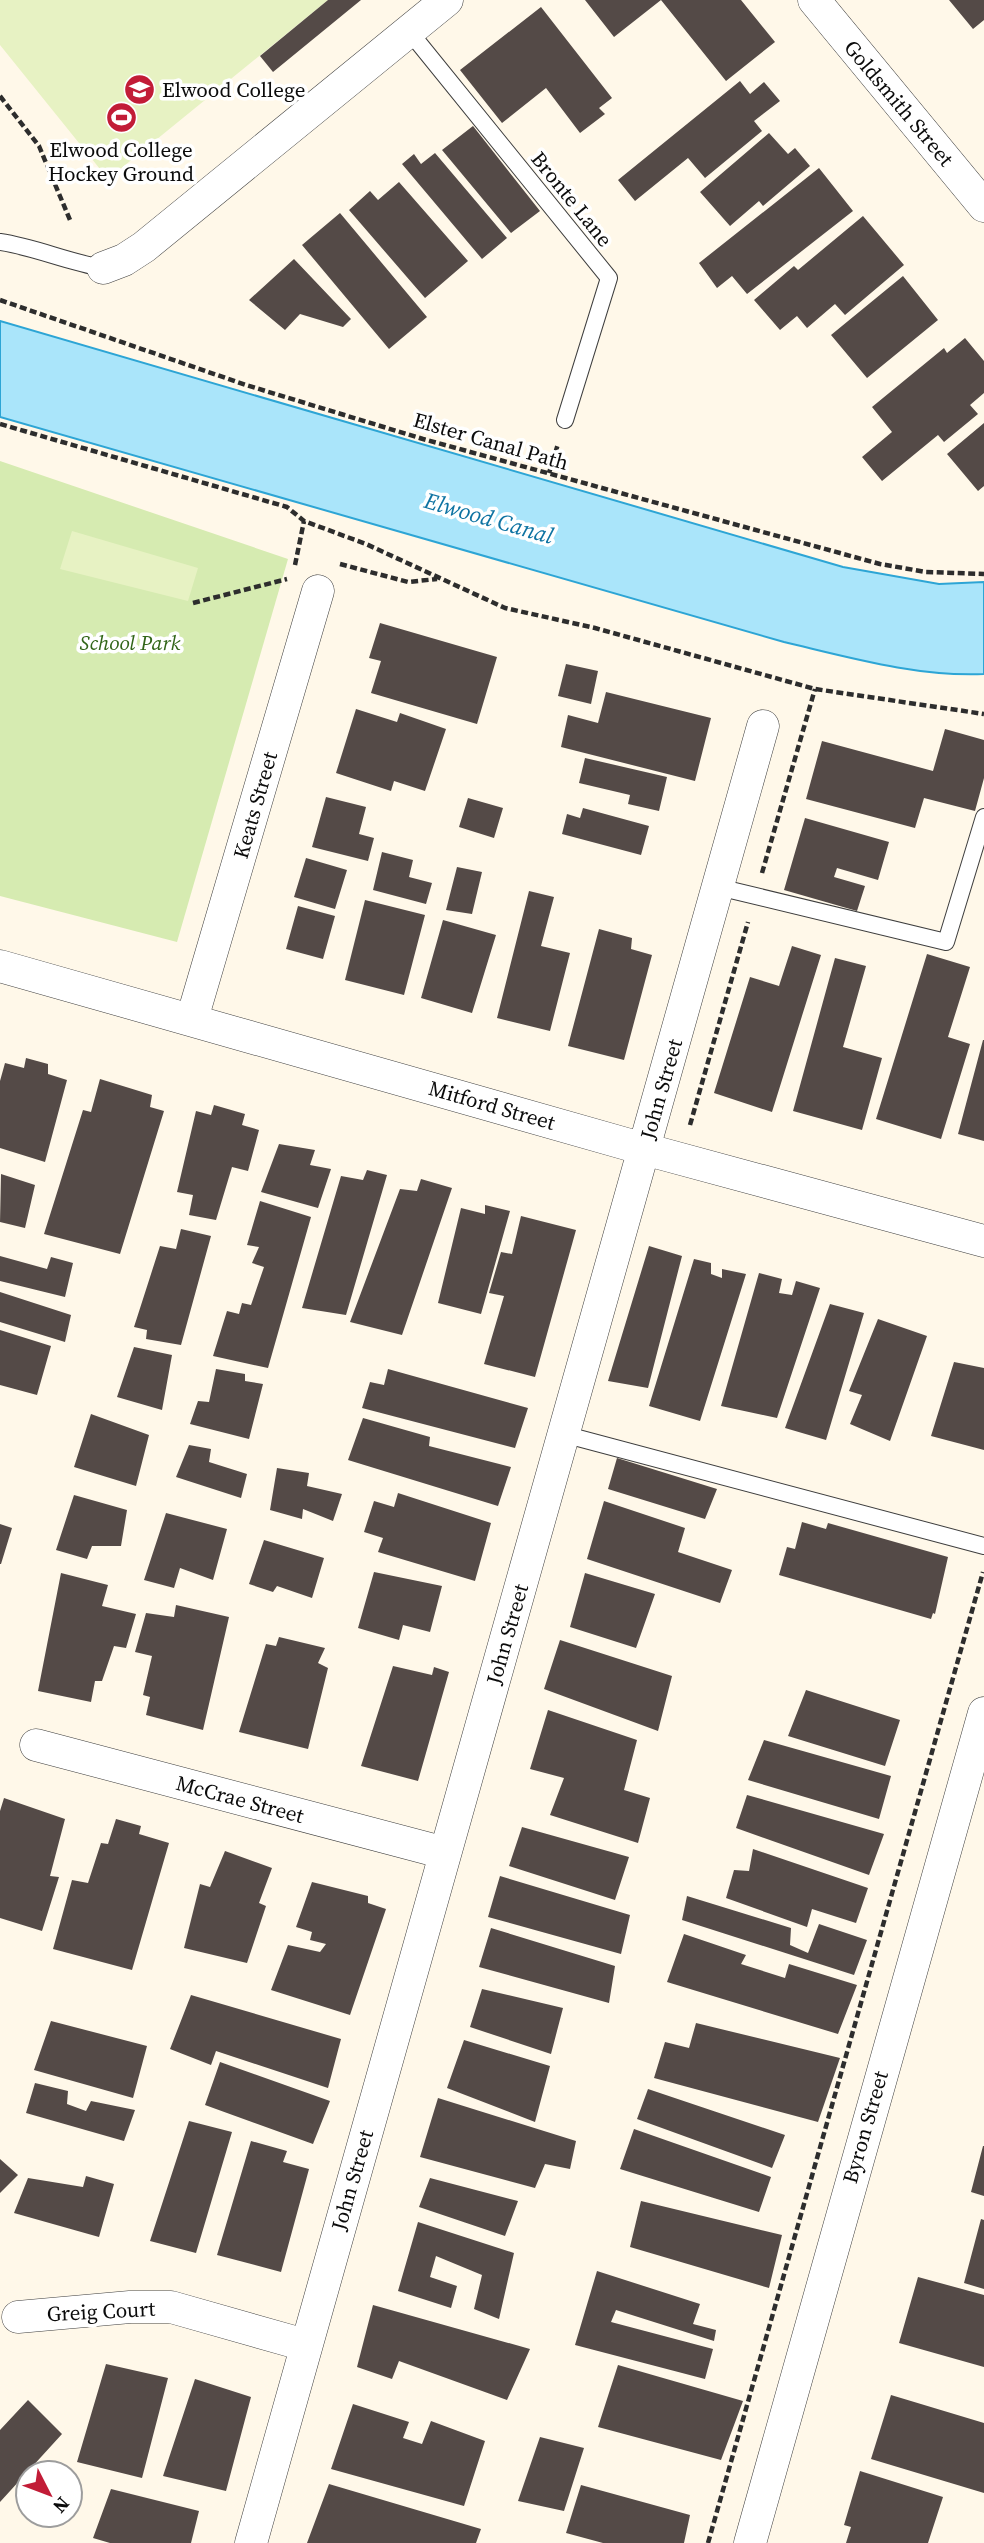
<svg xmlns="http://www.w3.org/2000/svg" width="984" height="2543" font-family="'Source Serif 4',serif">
<rect width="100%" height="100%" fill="#fff8e9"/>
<path fill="#d6ebb1" d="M0,461L288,559L177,942L0,896Z"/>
<path fill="#e7f2c3" d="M0,0H328L108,179L0,45Z
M72,531L198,568L188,601L60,569Z"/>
<path fill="#aae5fa" stroke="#2da5d5" stroke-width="2" d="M0,321L843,567L939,584L984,582V674C917,677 848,657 784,642L0,417Z"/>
<path fill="#544a47" d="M328,0H361L273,72L260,56Z
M585,0H661L614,37Z
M661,0H741L775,42L726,81Z
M949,0H984V20L973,29Z
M541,7L612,98L599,108L605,114L580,133L546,88L502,123L460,70Z
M740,81L750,94L764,82L780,101L754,121L762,131L705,178L688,158L635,201L618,180Z
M473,126L540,211L511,233L442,150Z
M769,133L788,154L795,148L810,166L763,206L759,201L730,226L700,192Z
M435,153L507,238L482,259L402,164L414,154L421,164Z
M819,168L853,211L747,294L732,276L717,288L699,263Z
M399,182L468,261L425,298L349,210L370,191L378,200Z
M340,213L427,317L389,349L302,245Z
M863,216L904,265L845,315L835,304L807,328L797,316L780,330L754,300L794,266L798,270Z
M294,259L351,319L343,327L300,314L285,330L249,300Z
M903,276L938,320L867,378L831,335Z
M965,338L984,361V393L970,405L978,414L944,442L938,435L882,481L862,457L892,432L872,407L944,348L947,353Z
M984,423V486L978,491L947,454Z
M380,623L497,657L477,724L371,693L381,661L369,658Z
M566,664L598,671L591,704L558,696Z
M606,692L711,718L695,781L561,747L568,715L598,723Z
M356,709L397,722L400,713L446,729L425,791L394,781L391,791L336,773Z
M945,729L984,740V778L975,811L924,798L915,828L806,799L822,741L933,771Z
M585,758L667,777L659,811L628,804L630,795L579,783Z
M326,797L366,807L359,834L374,838L368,861L312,847Z
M468,798L503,808L494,838L459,827Z
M583,808L649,826L641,855L562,834L567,814L580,818Z
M805,818L889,842L878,880L837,868L834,877L865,886L857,911L784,890Z
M382,852L413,860L409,877L432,883L426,904L373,890Z
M306,858L347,870L335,909L294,897Z
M457,867L482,872L472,914L446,910Z
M529,891L554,897L541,946L570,953L550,1031L497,1018Z
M365,900L425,915L404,995L345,980Z
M298,906L335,916L323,959L286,949Z
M443,920L496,935L472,1013L421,998Z
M599,929L632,938L631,949L652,955L624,1060L568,1046Z
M792,946L821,955L772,1112L714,1093L750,977L779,986Z
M927,954L970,967L948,1037L970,1044L941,1139L876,1119Z
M835,958L866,966L843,1047L882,1058L862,1130L793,1111Z
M983,1040H984V1141L958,1134Z
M26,1058L48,1064V1074L67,1080L45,1162L0,1148V1081L5,1063L24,1068Z
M100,1079L152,1095L150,1107L164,1111L120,1254L44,1234L83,1110L91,1112Z
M214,1105L245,1114L242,1125L259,1130L248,1171L232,1167L216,1220L189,1215L193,1195L177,1192L196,1111L211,1115Z
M279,1144L315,1150L310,1165L331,1169L318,1208L261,1192Z
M367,1170L387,1175L346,1315L302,1308L341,1176L363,1180Z
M1,1174L35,1185L25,1228L0,1222Z
M421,1179L452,1188L402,1335L350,1322L400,1189L417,1191Z
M260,1201L311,1217L268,1368L213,1356L227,1311L239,1314L242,1303L251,1305L264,1267L252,1263L259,1247L247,1245Z
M485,1205L510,1211L481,1314L438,1303L461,1208L485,1214Z
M521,1216L576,1230L535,1377L484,1364L504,1296L489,1293L501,1252L512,1254Z
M181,1229L211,1236L181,1345L146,1339L147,1330L134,1327L160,1246L176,1249Z
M649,1246L682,1256L648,1388L608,1381Z
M0,1256L47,1269L51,1257L73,1263L65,1297L0,1281Z
M694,1259L711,1263V1274L722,1278V1269L746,1274L700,1421L649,1406Z
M759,1273L782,1279L779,1293L792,1295L796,1281L820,1288L777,1418L721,1406Z
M0,1292L71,1315L65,1342L0,1322Z
M830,1304L864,1313L826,1440L785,1428Z
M878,1319L927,1336L890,1441L850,1424L862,1395L849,1391Z
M0,1330L51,1346L37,1395L0,1385Z
M134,1347L172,1355L162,1410L117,1397Z
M954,1362L984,1368V1450L931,1436Z
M216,1369L245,1374V1381L263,1384L249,1439L190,1424L198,1401L209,1402Z
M388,1369L528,1408L515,1448L362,1408L370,1382L384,1385Z
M91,1414L149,1435L136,1486L74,1467Z
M363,1418L430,1437L429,1446L511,1467L498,1506L348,1460Z
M189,1445L211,1449L209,1462L247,1474L241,1498L176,1477Z
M617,1458L717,1489L705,1519L608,1489Z
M277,1468L309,1473L307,1486L342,1494L333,1521L303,1509L302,1519L270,1510Z
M398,1493L491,1523L475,1581L378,1552L383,1538L364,1532L374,1501L394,1507Z
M74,1495L127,1510L121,1546H92L87,1559L56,1550Z
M604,1501L685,1528L678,1552L732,1570L720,1603L587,1559Z
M166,1513L227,1529L213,1580L180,1568L174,1588L144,1580Z
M802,1522L826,1529L828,1523L948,1557L935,1614L933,1613L931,1619L779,1575L787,1547L795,1549Z
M0,1524L12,1528L1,1564H0Z
M264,1540L324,1558L312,1598L277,1586L273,1592L249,1584Z
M374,1572L442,1586L430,1632L403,1625L399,1640L358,1628Z
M61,1573L108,1585L102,1606L136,1614L126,1648L114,1646L102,1681H95L91,1702L38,1691Z
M585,1573L655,1594L636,1648L570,1627Z
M176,1605L229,1617L203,1730L146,1715L150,1697L143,1695L152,1656L135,1652L146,1613L174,1617Z
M279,1637L325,1648L318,1663L328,1668L308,1749L239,1732L266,1644L276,1646Z
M560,1640L672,1676L658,1731L544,1689Z
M393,1666L432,1675L434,1667L449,1672L418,1781L361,1766Z
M806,1690L900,1720L885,1766L788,1736Z
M548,1710L637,1740L624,1790L650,1798L638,1843L550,1815L564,1778L530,1769Z
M764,1740L891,1776L879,1819L748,1780Z
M747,1795L884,1834L869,1875L736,1828Z
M4,1798L65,1819L50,1876L59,1877L42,1931L0,1918V1811Z
M116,1819L141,1826L139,1834L169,1843L132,1970L53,1949L72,1880L88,1883L101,1843L108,1844Z
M522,1827L629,1857L615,1900L509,1866Z
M753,1849L868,1888L856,1923L812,1909L807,1927L726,1898L734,1870L749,1871Z
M225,1851L272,1868L259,1903L266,1906L247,1963L184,1948L200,1884L210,1887Z
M500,1876L630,1915L621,1954L488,1917Z
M312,1882L368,1896V1903L386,1909L350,2015L271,1990L288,1945L320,1952L326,1944L310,1940L312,1932L296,1927Z
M687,1896L791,1928L790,1945L808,1953L819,1924L867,1940L854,1975L682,1920Z
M491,1928L615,1966L609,2003L479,1967Z
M684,1934L746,1955L741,1964L785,1978L789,1964L857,1985L838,2034L667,1982Z
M482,1989L563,2008L551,2054L470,2027Z
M191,1995L341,2039L328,2088L216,2051L211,2065L170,2049Z
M51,2021L147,2046L133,2098L34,2070Z
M696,2023L840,2058L818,2122L654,2078L665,2042L689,2048Z
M464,2040L550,2066L535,2122L447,2088Z
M220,2062L330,2101L313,2144L205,2105Z
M35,2083L68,2091L67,2104L86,2111L91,2101L135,2110L124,2141L26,2113Z
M648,2089L785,2135L772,2168L637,2119Z
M438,2098L576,2141L570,2169L545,2164L535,2188L420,2157Z
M189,2121L232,2132L196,2253L150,2241Z
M634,2129L771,2177L759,2212L620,2169Z
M251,2141L287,2151L283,2162L309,2169L281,2272L217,2255Z
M983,2146H984V2196L971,2192Z
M0,2159L18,2175L0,2193Z
M86,2176L114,2184L99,2237L14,2213L28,2178L83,2187Z
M430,2178L518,2201L505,2236L419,2207Z
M641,2201L782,2235L769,2288L630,2247Z
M981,2219L984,2220V2289L964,2283Z
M418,2222L514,2253L499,2319L474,2309L482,2275L436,2256L430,2277L457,2286L451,2308L398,2291Z
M597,2271L700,2304L693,2324L716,2330L714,2341L616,2310L611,2322L713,2349L705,2379L575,2345Z
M918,2277L984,2295V2367L899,2343Z
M373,2305L530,2349L507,2400L399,2361L392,2379L357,2367Z
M106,2364L168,2378L142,2478L77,2462Z
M618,2365L743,2401L721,2460L598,2427Z
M195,2379L251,2397L226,2491L163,2476Z
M891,2395L984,2423V2493L871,2459Z
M28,2400L62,2434L0,2502V2430Z
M353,2404L409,2422L403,2438L422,2444L431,2421L485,2441L464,2506L331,2469Z
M540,2437L584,2448L564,2511L518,2501Z
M860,2471L943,2497L928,2543H846L851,2527L844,2525Z
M329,2484L481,2529L476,2543H307Z
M581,2485L690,2515L684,2543H603L566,2533Z
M111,2489L199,2511L191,2543H110L93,2538Z"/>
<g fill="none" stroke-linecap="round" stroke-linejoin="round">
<defs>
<path id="service" d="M409,31L609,278L565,420
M0,242C35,247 67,262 103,268
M718,887L946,942L984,817
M563,1434L984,1546"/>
<path id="minor" d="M814,0L984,206
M103,268L124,260L144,247L447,0
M0,966L644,1149L984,1241
M192,1019L318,591
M36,1745L445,1853
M18,2317L130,2307H171L305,2345
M251,2543L763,726
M750,2543L984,1713"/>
</defs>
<use href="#service" stroke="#3e3e3e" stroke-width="18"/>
<use href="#minor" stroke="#3e3e3e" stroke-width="33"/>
<path stroke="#2d2d2d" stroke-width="4.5" stroke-dasharray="7 3.5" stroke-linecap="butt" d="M0,96L39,146L70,220
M0,300L246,385L423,439L880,564L926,572L984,574
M0,424L287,507L304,521L366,544L505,608L595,628L815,689L984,714
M549,473L558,444
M340,564L408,582L437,579
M295,565L304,521
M193,603L287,579
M762,873L815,689
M690,1125L748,922
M708,2543L983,1572"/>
<use href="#service" stroke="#fff" stroke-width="16"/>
<use href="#minor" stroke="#fff" stroke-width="32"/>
</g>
<defs>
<symbol id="school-disc" viewBox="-11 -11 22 22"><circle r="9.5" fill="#c21c37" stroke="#fff"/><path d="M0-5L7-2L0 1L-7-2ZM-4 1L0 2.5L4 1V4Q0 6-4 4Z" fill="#fff"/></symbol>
<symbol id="stadium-disc" viewBox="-11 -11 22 22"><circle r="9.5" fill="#c21c37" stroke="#fff"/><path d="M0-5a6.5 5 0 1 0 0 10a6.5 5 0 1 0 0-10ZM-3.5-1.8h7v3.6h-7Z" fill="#fff"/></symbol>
</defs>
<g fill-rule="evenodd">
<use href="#school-disc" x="122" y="72" width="35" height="35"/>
<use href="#stadium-disc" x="104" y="100" width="35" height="35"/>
</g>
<g text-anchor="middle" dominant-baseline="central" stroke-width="7" stroke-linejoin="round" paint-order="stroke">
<g font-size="21" fill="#0b0b0b" stroke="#fff" text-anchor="start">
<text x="162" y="89">Elwood College</text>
<text x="121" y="149" text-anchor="middle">Elwood College<tspan x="121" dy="24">Hockey Ground</tspan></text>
</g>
<g font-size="21" fill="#0b0b0b" stroke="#fff">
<text transform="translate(899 103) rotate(50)">Goldsmith Street</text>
<text transform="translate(572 199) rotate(51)">Bronte Lane</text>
<text transform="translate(491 441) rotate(16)">Elster Canal Path</text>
<text transform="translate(255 805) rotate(-74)">Keats Street</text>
<text transform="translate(661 1089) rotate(-74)">John Street</text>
<text transform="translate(492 1105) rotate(16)">Mitford Street</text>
<text transform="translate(507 1634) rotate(-74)">John Street</text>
<text transform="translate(240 1799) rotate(15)">McCrae Street</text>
<text transform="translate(865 2127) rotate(-74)">Byron Street</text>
<text transform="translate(352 2180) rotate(-74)">John Street</text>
<text transform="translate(101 2311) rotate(-3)">Greig Court</text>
</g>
<g font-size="21" font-style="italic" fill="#316518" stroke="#fff">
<text x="130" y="642">School Park</text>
</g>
<g font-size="23" font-style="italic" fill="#0e73a2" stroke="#fff">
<text transform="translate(489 518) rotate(16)">Elwood Canal</text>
</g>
</g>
<g transform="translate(49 2494) rotate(132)"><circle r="33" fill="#ffffff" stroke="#9d9d9d" stroke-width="2"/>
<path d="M0-5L12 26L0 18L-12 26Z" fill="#c21c37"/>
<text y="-10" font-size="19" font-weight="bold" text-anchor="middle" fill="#0b0b0b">N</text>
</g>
</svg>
